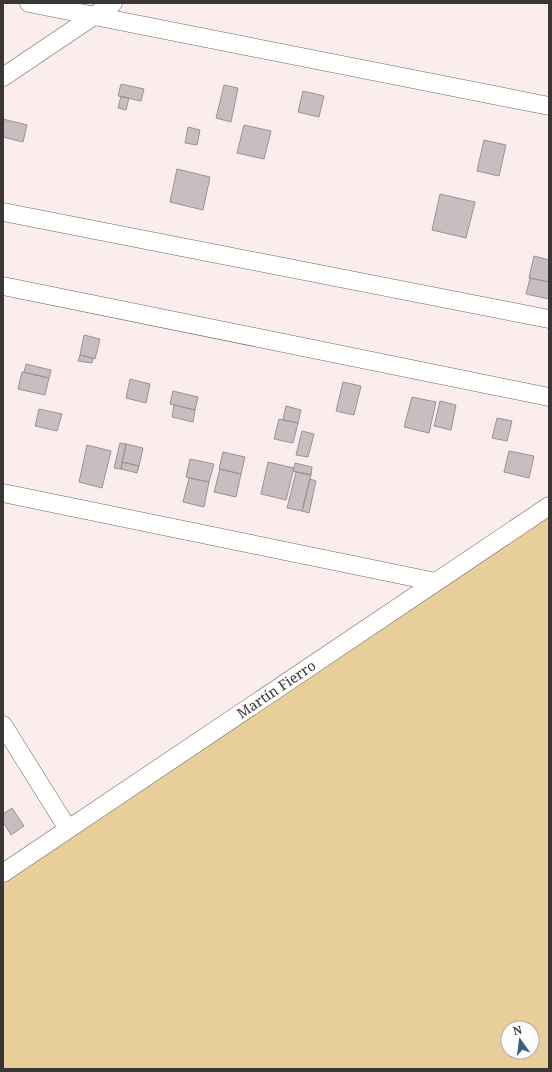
<svg xmlns="http://www.w3.org/2000/svg" width="552" height="1072" font-family="'Noto Serif',serif">
<rect width="100%" height="100%" fill="#faedeb"/>
<path fill="#e8cf99" fill-rule="evenodd" d="M549,508V1069H3V877ZM508,1028H532V1052H508Z"/>
<path fill="#c8bdc0" stroke="#9d9296" d="M121,84L144,89L141,101L118,96Z
M224,85L238,88L231,122L216,118Z
M303,91L324,96L319,117L298,112Z
M121,96L129,98L126,110L118,108Z
M3,119L27,125L23,142L3,137Z
M244,125L271,131L264,159L237,153Z
M188,127L200,130L197,145L185,143Z
M484,140L506,145L499,176L477,171Z
M177,169L210,177L203,210L170,202Z
M440,194L475,202L466,238L432,230Z
M534,256L549,260V282L529,278Z
M530,278L549,282V299L526,294Z
M84,335L100,339L95,359L80,355Z
M80,355L93,358L92,363L78,361Z
M26,364L51,370L49,378L24,372Z
M22,372L49,378L45,395L18,389Z
M130,379L150,384L146,403L126,398Z
M343,382L361,386L354,415L336,411Z
M173,391L198,397L195,410L170,404Z
M412,397L436,402L429,433L404,427Z
M440,401L456,405L451,430L434,426Z
M174,405L195,410L193,422L172,417Z
M286,406L301,410L298,423L283,420Z
M39,409L62,414L57,431L35,426Z
M497,418L512,421L507,441L492,438Z
M279,419L298,423L293,443L274,439Z
M302,431L314,434L308,457L296,455Z
M120,443L126,444L121,469L114,468Z
M126,444L143,448L139,466L122,462Z
M87,445L111,451L102,488L79,482Z
M509,451L534,456L529,478L504,472Z
M223,452L245,457L241,474L219,469Z
M190,459L214,464L209,482L186,477Z
M122,462L139,466L137,473L121,469Z
M268,462L294,468L286,500L261,494Z
M295,463L312,467L311,475L293,471Z
M220,469L241,474L236,497L214,492Z
M296,472L311,475L302,511L287,508Z
M189,478L209,482L204,507L183,502Z
M310,479L316,481L309,513L302,511Z
M12,808L24,826L11,835L3,822V814Z"/>
<g fill="none" stroke-linecap="round" stroke-linejoin="round">
<defs>
<path id="minor" d="M29,3L549,106
M3,77L113,3
M3,212L549,319
M3,286L549,397
M3,493L436,582
M3,725L68,829
M3,873L549,506"/>
</defs>
<use href="#minor" stroke="#6e6462" stroke-width="19"/>
<use href="#minor" stroke="#fff" stroke-width="18"/>
</g>
<g text-anchor="middle" dominant-baseline="central" stroke-width="3.5" stroke-linejoin="round" paint-order="stroke">
<g font-size="14" fill="#3b3636" stroke="#fdfdfd">
<text transform="translate(276 689) rotate(-34)">Martín Fierro</text>
</g>
</g>
<rect width="552" height="1072" fill="none" stroke="#3b3636" stroke-width="8"/>
<g transform="translate(520 1040) rotate(346)"><circle r="19" fill="#fdfdfd" stroke="#afadad"/>
<path d="M0-3L7 15L0 10L-7 15Z" fill="#316380"/>
<text y="-6" font-size="11" font-weight="bold" text-anchor="middle" fill="#3b3636">N</text>
</g>
</svg>
